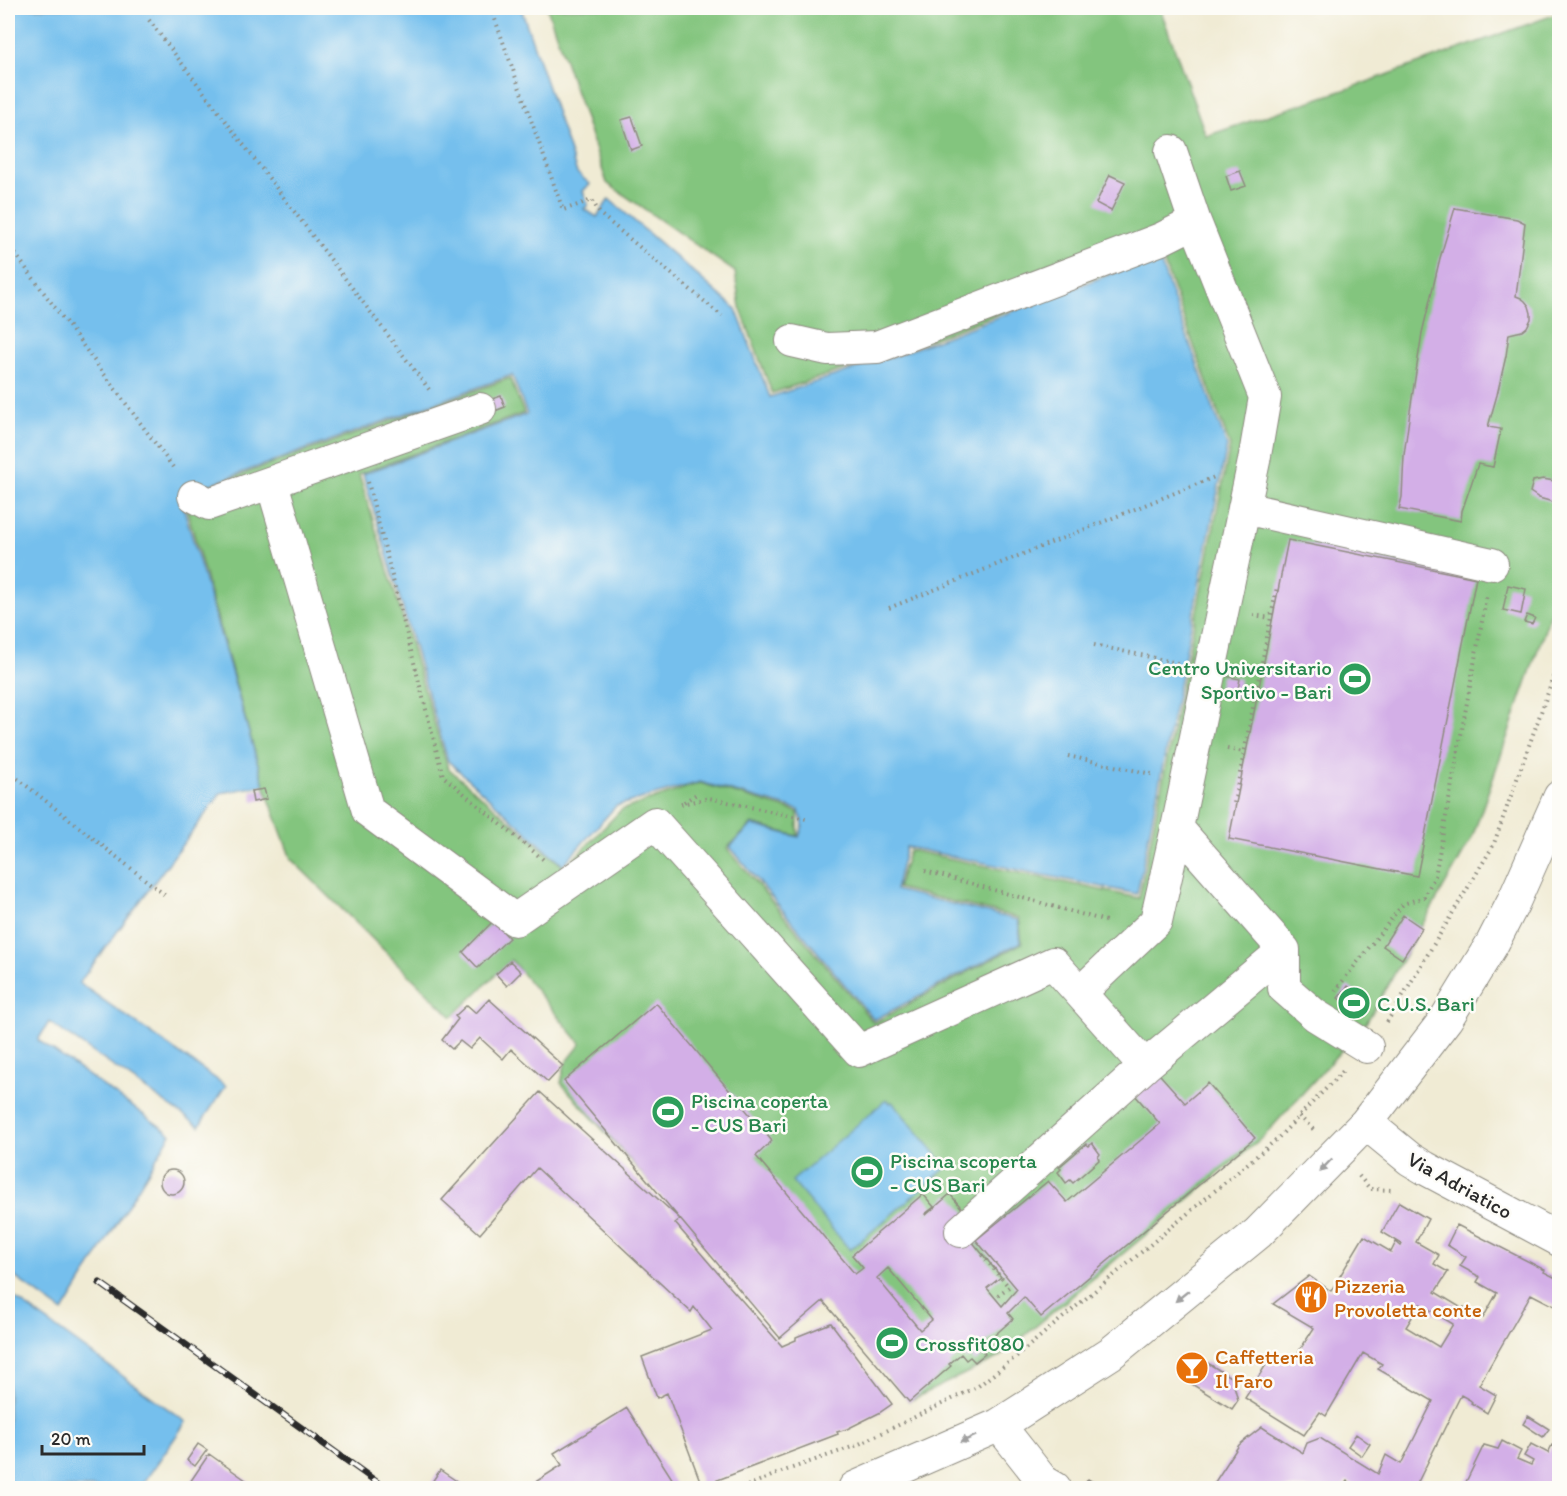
<svg xmlns="http://www.w3.org/2000/svg" width="1567" height="1496" font-family="Itim,sans-serif">
<rect width="100%" height="100%" fill="#fdfcf7"/>
<filter id="ink" filterUnits="userSpaceOnUse"><feTurbulence type="fractalNoise" baseFrequency=".0167" numOctaves="2"/><feDisplacementMap in="SourceGraphic" scale="12" xChannelSelector="R" yChannelSelector="G"/><feConvolveMatrix kernelMatrix="1 2 1 2 8 2 1 2 1" color-interpolation-filters="sRGB"/></filter>
<filter id="wash" filterUnits="userSpaceOnUse"><feTurbulence type="fractalNoise" baseFrequency=".008" numOctaves="4" result="noise"/><feDisplacementMap in="SourceGraphic" scale="24" xChannelSelector="R" yChannelSelector="G"/><feGaussianBlur stdDeviation="1.35" result="paint"/><feColorMatrix in="noise" values="0 0 0 0 0 0 0 0 0 0 0 0 0 0 0 0 0 1.4 0 .05"/><feComposite in="paint" operator="in"/></filter>
<g filter="url(#wash)">
<rect width="100%" height="100%" fill="#f0ebd4"/>
<path fill="#83c57e" stroke="#577854" stroke-width="1.5" d="M547,8H1160L1206,136L1356,86L1559,13V589L1472,838L1366,1023L1264,1136L999,1357L909,1401L823,1299L683,1219L561,1083L565,1064L581,1044L511,960L452,1017L291,859L264,785L183,496L510,378L524,413L359,474L448,768L565,868L621,810L700,783L798,812V836L752,824L727,848L874,1023L1022,943L1019,918L897,888L909,850L1139,898L1230,446L1160,252L900,351L772,393L740,307L735,272L607,183Z"/>
<path fill="#74bfed" stroke="#50758c" stroke-width="1.5" d="M8,8H521L577,173L590,184L583,191L588,205L584,209L597,217L609,199L736,309L770,397L900,354L1158,256L1227,446L1137,894L906,847L895,890L1018,920L1021,942L874,1020L730,847L752,825L799,837L803,825L799,810L700,782L616,806L563,865L448,761L363,474L527,414L512,375L180,495L264,785L221,793L79,983L226,1086L199,1126L49,1022L38,1040L171,1134L63,1312L8,1272Z
M887,1099L890,1103L892,1102L947,1167L850,1250L792,1181Z
M8,1293L186,1422L140,1488H8Z"/>
<g id="blocks">
<path fill="#d3afe7" fill-rule="evenodd" d="M632,117L642,146L631,150L621,120Z
M1240,171L1246,186L1231,191L1226,176Z
M1110,175L1125,182L1111,211L1096,203Z
M1455,208L1517,219L1525,223L1516,296L1521,298L1525,301L1529,306L1531,313V319L1527,327L1522,331L1509,334L1506,356L1497,395L1488,427L1501,429L1493,467L1478,464L1462,511L1461,521L1399,509L1402,497L1404,455L1410,411L1422,333L1440,258Z
M501,396L505,407L490,413L486,401Z
M1543,479L1560,482V504L1539,498L1530,492L1533,481Z
M1288,540L1476,578L1417,876L1229,839Z
M1508,585L1526,589L1521,614L1503,610Z
M1527,615L1535,618L1532,624L1524,622Z
M1221,675L1240,679L1236,699L1217,696Z
M264,789L267,799L253,802L251,791Z
M1403,915L1422,928L1402,959L1383,946Z
M493,921L509,938L478,968L463,952Z
M510,961L521,972L507,986L496,974Z
M1348,986L1368,1003L1358,1016L1338,998Z
M489,999L563,1066L548,1082L511,1049L503,1059L480,1038L470,1049L460,1041L452,1049L442,1040L458,1019L455,1016L467,1005L476,1013Z
M656,1003L772,1141L756,1156L855,1274L863,1268L852,1255L923,1194L934,1207L925,1214L926,1215L950,1194L973,1222L963,1230L1001,1277L987,1288L1002,1306L1017,1289L976,1240L1048,1181L1067,1202L1160,1124L1134,1094L1145,1058L1185,1103L1208,1083L1255,1138L1041,1317L1024,1297L1008,1313L1013,1319L980,1348L985,1354L975,1362L970,1357L966,1360L961,1354L949,1364L951,1366L909,1402L823,1301L780,1338L564,1081ZM888,1268L932,1320L920,1330L877,1278Z
M540,1092L680,1219L675,1223L722,1278L782,1346L796,1340V1337L831,1323L892,1404L879,1413L847,1429L837,1432L838,1434L702,1486L667,1393L657,1398L642,1357L712,1330L694,1307L691,1312L537,1168L480,1234L442,1200Z
M1092,1143L1100,1154L1098,1157L1099,1160L1073,1183L1070,1180L1066,1183L1058,1172L1061,1169L1059,1167L1086,1144L1089,1146Z
M160 1182a12 12 0 1 1 24 0a12 12 0 1 1-24 0Z
M1399,1202L1428,1219L1416,1242L1439,1255L1434,1264L1448,1272L1435,1292L1463,1309L1464,1307L1483,1318L1497,1293L1477,1282L1480,1277L1460,1266L1466,1257L1447,1245L1457,1225L1545,1270L1544,1272L1560,1280V1309L1531,1294L1479,1385L1496,1395L1487,1413L1471,1403L1472,1402L1470,1400L1461,1395L1415,1488H1359L1347,1481L1342,1488H1211L1239,1445L1262,1427L1303,1453L1307,1443L1320,1438L1378,1474L1386,1455L1401,1464L1433,1401L1378,1369L1382,1364L1363,1353L1326,1416L1320,1412L1304,1435L1245,1398L1274,1352L1292,1362L1314,1328L1273,1304L1309,1276L1331,1291L1364,1236L1391,1252L1396,1242L1401,1246L1402,1244L1382,1232ZM1420,1304L1453,1324L1439,1347L1406,1327Z
M1206,1362L1232,1378L1238,1400L1232,1409L1185,1380Z
M627,1408L678,1488H526L562,1465L554,1453Z
M1528,1416L1549,1429L1543,1437L1523,1424Z
M1356,1434L1370,1444L1362,1456L1348,1446Z
M1502,1441L1521,1451L1517,1459L1531,1465L1533,1461L1524,1456L1531,1444L1548,1453L1552,1445L1560,1449V1488H1463L1484,1445L1498,1449Z
M198,1444L207,1450L195,1466L187,1460Z
M209,1454L257,1488H186Z
M440,1470L467,1488H428Z
M1088,1479L1102,1488H1082Z"/>
</g>
</g>
<g filter="url(#ink)">
<use href="#blocks" fill-opacity="0" stroke="#8e8b80" stroke-width="1.5"/>
<g fill="none" stroke-linecap="round" stroke-linejoin="round">
<defs>
<path id="street" d="M792,341L827,349L877,347L1161,239L1195,222
M272,483L368,811L515,920L655,823L859,1051L1053,963L1080,993L1156,921L1177,828L1210,670L1254,461L1265,397L1195,222L1171,151
M194,496L209,504L480,409
M1244,508L1492,564
M1177,828L1284,950V988L1315,1015L1367,1047
M1080,993L1145,1066
M961,1231L1145,1066L1284,950
M999,1425L1043,1481L1055,1488"/>
<path id="secondary" d="M1366,1123L1410,1159L1425,1168L1560,1240
M855,1488L999,1425L1111,1353L1258,1233L1366,1123L1446,1019L1492,944L1513,903L1560,797"/>
</defs>
<use href="#street" stroke="#8e8b80" stroke-width="34"/>
<use href="#secondary" stroke="#8e8b80" stroke-width="35"/>
<path stroke="#8e8b80" stroke-width="4" stroke-dasharray="1.5 4.5" stroke-linecap="butt" d="M491,8L563,210L592,200L600,214L722,316
M149,20L431,392
M8,244L175,470
M368,482L443,776L545,861
M889,608L1217,476
M1253,615L1270,618
M1094,645L1178,663
M1227,749L1244,752
M1068,756L1156,775
M8,771L166,896
M684,802L698,793
M1234,803L1277,587
M681,804L709,798L806,819
M925,871L1106,921
M1335,991L1403,904L1424,897L1435,876L1487,594
M1387,1022L1493,846L1560,659
M1299,1116L1314,1130
M1359,1176L1370,1189L1393,1190
M982,1255L1009,1287L995,1297
M742,1488L784,1471L855,1446L977,1387L1012,1360L1277,1139L1344,1070"/>
<use href="#street" stroke="#fff" stroke-width="32"/>
<use href="#secondary" stroke="#fff" stroke-width="33"/>
<defs>
<path id="rail" d="M100,1283L385,1488"/>
</defs>
<use href="#rail" stroke="#2b2b2b" stroke-width="7"/>
<use href="#rail" stroke="#fdfcf7" stroke-width="4.5" stroke-dasharray="14" stroke-linecap="butt"/>
</g>
<defs><path id="oneway-solid" d="M-6-.8H1V-3.2L6.5 0L1 3.2V.8H-6Z" transform="scale(1.5)"/></defs>
<g fill="#a0a0a0">
<use href="#oneway-solid" transform="translate(1326 1165) rotate(134)"/>
<use href="#oneway-solid" transform="translate(1182 1296) rotate(141)"/>
<use href="#oneway-solid" transform="translate(968 1439) rotate(156)"/>
</g>
</g>
<defs>
<symbol id="stadium-disc" viewBox="-11 -11 22 22"><circle r="9.5" fill="#2e9e5b" stroke="#fdfcf7"/><path d="M0-5a6.5 5 0 1 0 0 10a6.5 5 0 1 0 0-10ZM-3.5-1.8h7v3.6h-7Z" fill="#fff"/></symbol>
<symbol id="restaurant-disc" viewBox="-11 -11 22 22"><circle r="9.5" fill="#e8710a" stroke="#fdfcf7"/><path d="M-5-6h1v4h1v-4h1v4h1v-4h1v5L-1.5 .5V6h-2V.5L-5-1ZM5-6V6H3V1.5H1.5Q1.5-4 5-6Z" fill="#fff"/></symbol>
<symbol id="bar-disc" viewBox="-11 -11 22 22"><circle r="9.5" fill="#e8710a" stroke="#fdfcf7"/><path d="M-6-5H6L.8 .8V4.5H3.5V6h-7V4.5H-.8V.8Z" fill="#fff"/></symbol>
</defs>
<g fill-rule="evenodd">
<use href="#stadium-disc" x="1336" y="660" width="38" height="38"/>
<use href="#stadium-disc" x="1335" y="984" width="38" height="38"/>
<use href="#stadium-disc" x="649" y="1093" width="38" height="38"/>
<use href="#stadium-disc" x="848" y="1153" width="38" height="38"/>
<use href="#restaurant-disc" x="1292" y="1278" width="38" height="38"/>
<use href="#stadium-disc" x="873" y="1324" width="38" height="38"/>
<use href="#bar-disc" x="1173" y="1349" width="38" height="38"/>
</g>
<g text-anchor="middle" dominant-baseline="central" stroke-width="5" stroke-linejoin="round" paint-order="stroke">
<g font-size="21" fill="#27864d" stroke="#fdfcf7" text-anchor="start">
<text x="1332" y="667" text-anchor="end">Centro Universitario<tspan x="1332" dy="24">Sportivo - Bari</tspan></text>
<text x="1377" y="1003">C.U.S. Bari</text>
<text x="691" y="1100">Piscina coperta<tspan x="691" dy="24">- CUS Bari</tspan></text>
<text x="890" y="1160">Piscina scoperta<tspan x="890" dy="24">- CUS Bari</tspan></text>
<text x="915" y="1343">Crossfit080</text>
</g>
<g font-size="21" fill="#2b2b2b" stroke="#fdfcf7">
<text transform="translate(1460 1185) rotate(29)">Via Adriatico</text>
</g>
<g font-size="21" fill="#c56008" stroke="#fdfcf7" text-anchor="start">
<text x="1334" y="1285">Pizzeria<tspan x="1334" dy="24">Provoletta conte</tspan></text>
<text x="1215" y="1356">Caffetteria<tspan x="1215" dy="24">Il Faro</tspan></text>
</g>
</g>
<rect width="1567" height="1496" fill="none" stroke="#fdfcf7" stroke-width="30"/>
<path d="M42 1445v9h102v-9" fill="none" stroke="#2b2b2b" stroke-width="3"/>
<text x="51" y="1445" font-size="18" fill="#2b2b2b" stroke="#fdfcf7" stroke-width="4.5" paint-order="stroke">20 m</text>
</svg>
